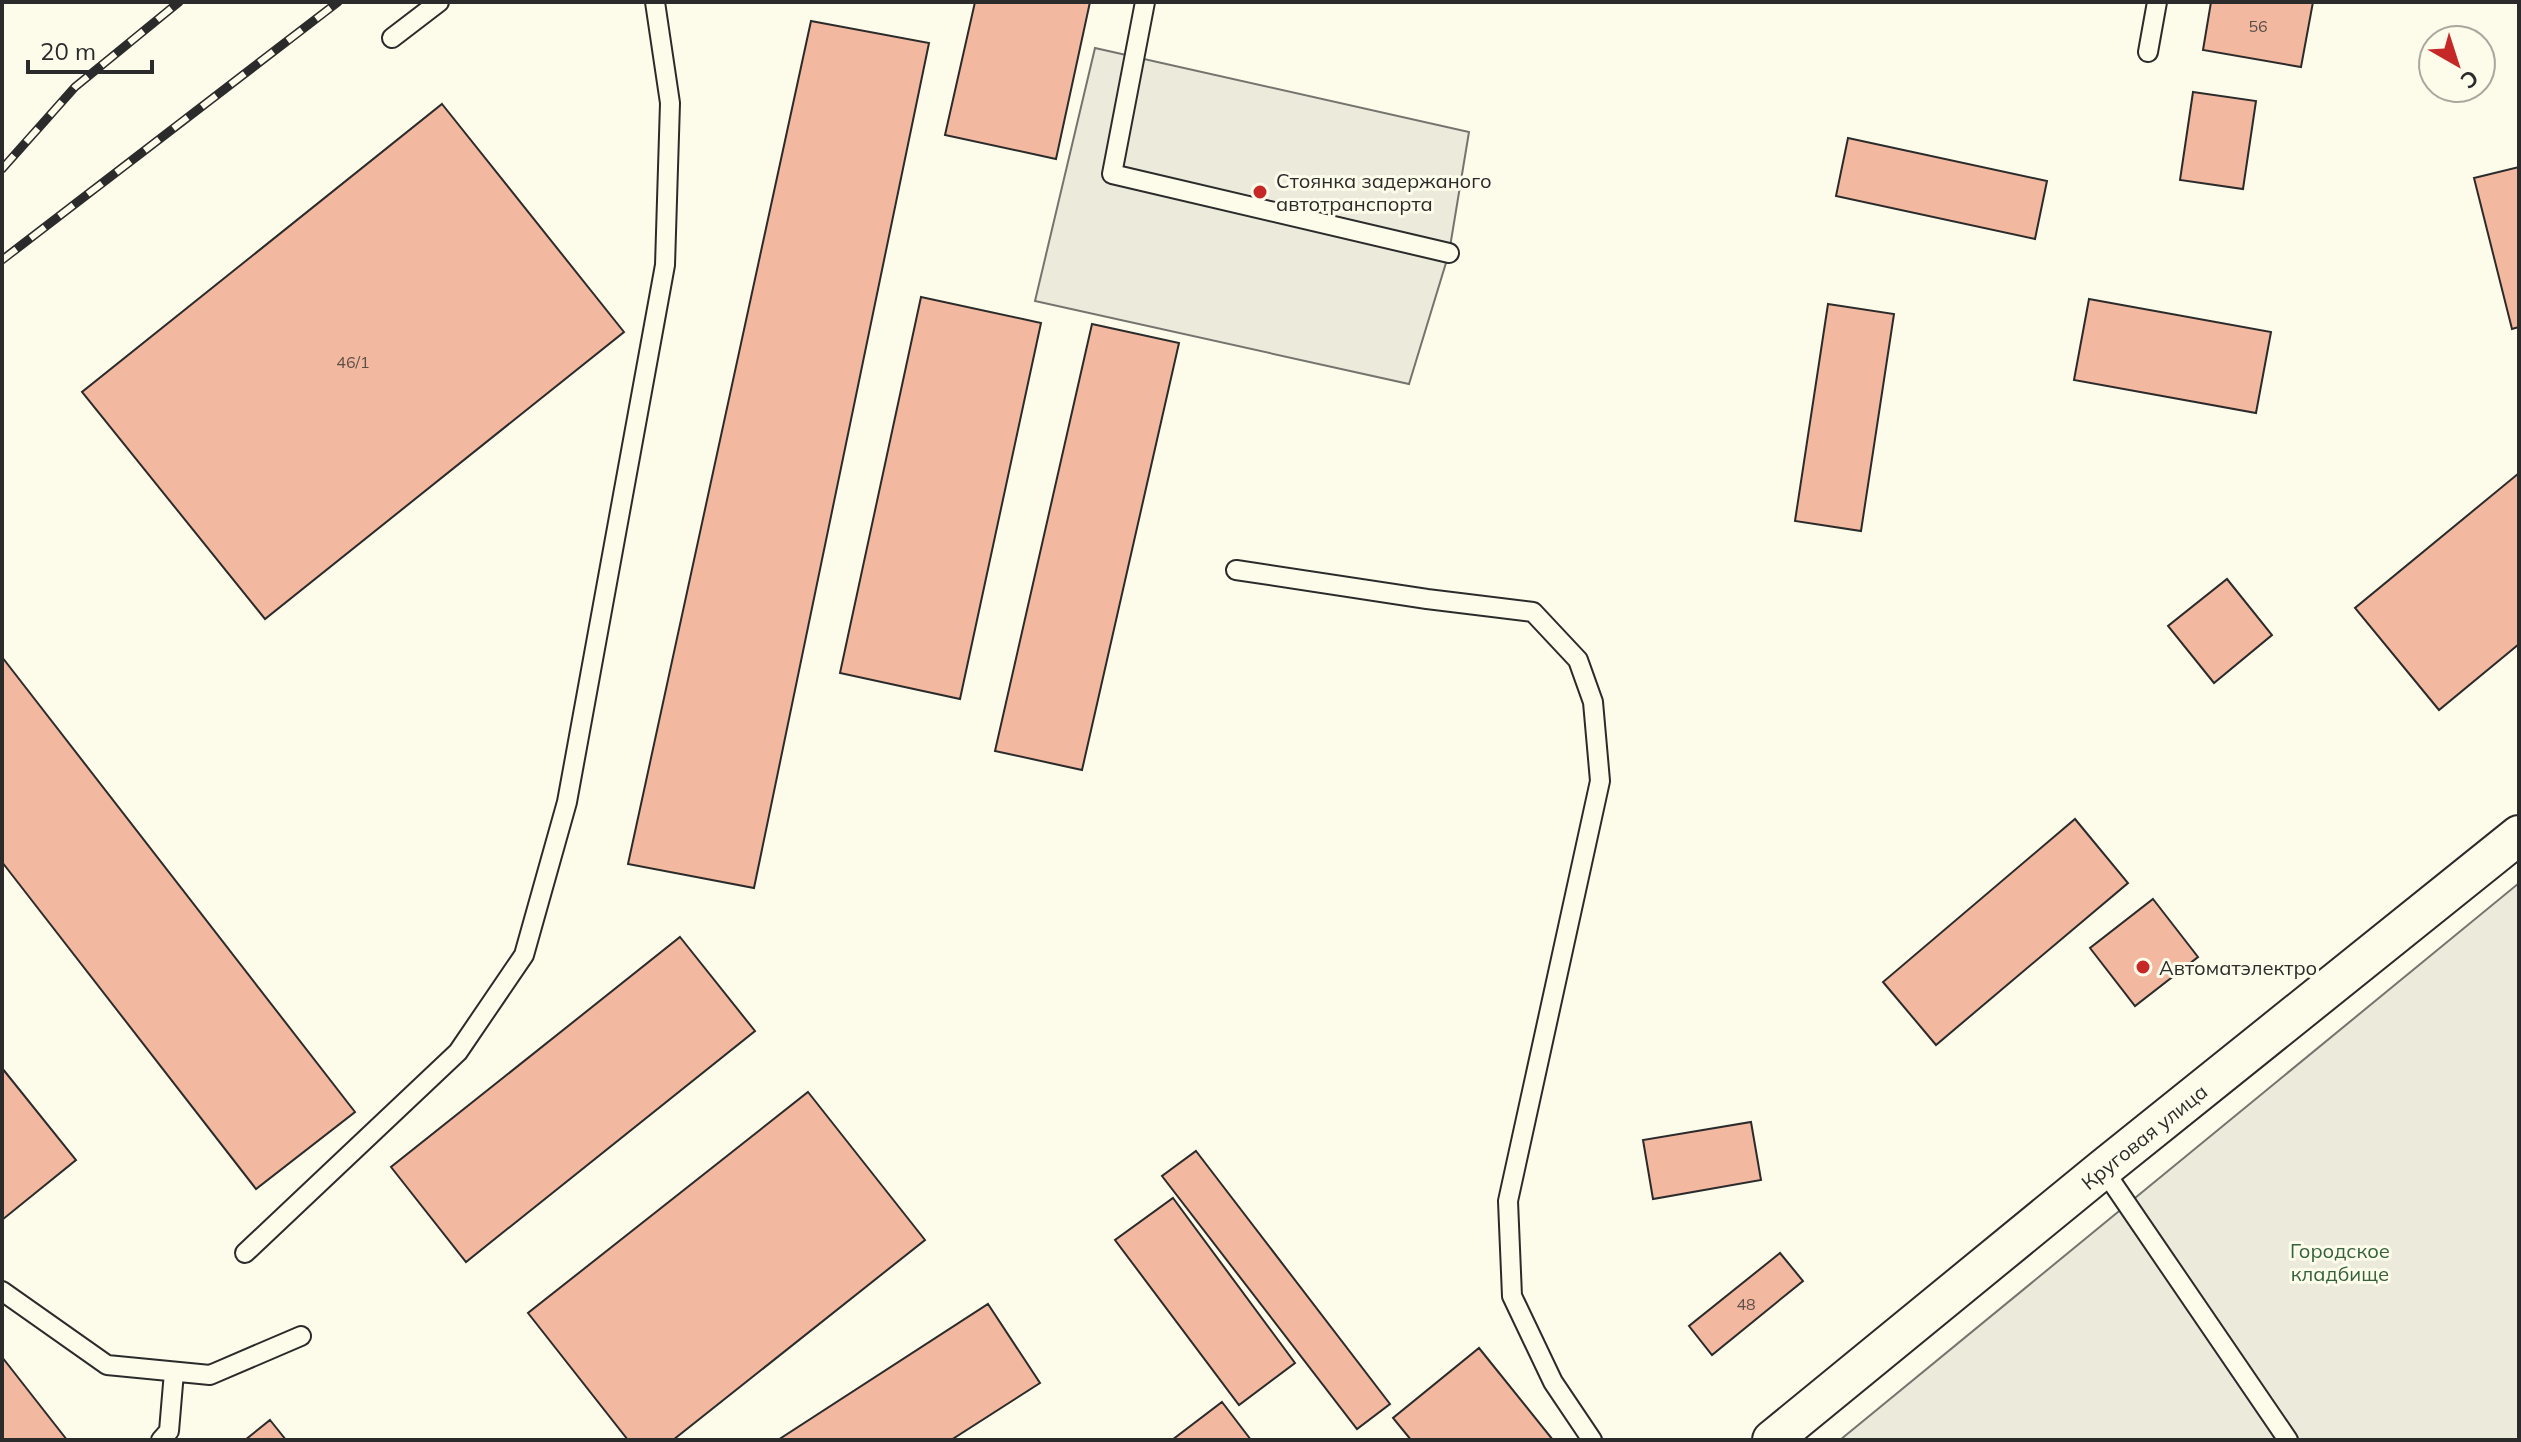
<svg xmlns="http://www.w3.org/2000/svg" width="2521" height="1442" font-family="Mulish,sans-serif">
<rect width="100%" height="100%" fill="#fdfbea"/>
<path fill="#ecebdb" stroke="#74746e" stroke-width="2" d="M2519,883V1440H1840Z"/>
<path fill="#eceadb" stroke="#74746e" stroke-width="2" d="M1095,48L1469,132L1449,253L1409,384L1035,301Z"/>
<path fill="#f2b8a0" stroke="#2b2b2b" stroke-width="2" d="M975,2H1090L1056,159L945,135Z
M2211,2H2313L2301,67L2203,50Z
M811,21L929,43L754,888L628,864Z
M2193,92L2256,101L2243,189L2180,180Z
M442,104L624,332L265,619L82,392Z
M1848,138L2047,181L2035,239L1836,196Z
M2519,167V327L2512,329L2474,178Z
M921,297L1041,323L960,699L840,673Z
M2089,299L2271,332L2256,413L2074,380Z
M1828,304L1894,314L1861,531L1795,521Z
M1092,324L1179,343L1082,770L995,751Z
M2519,473V644L2439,710L2355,608Z
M2227,579L2272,635L2214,683L2168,626Z
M2,657L355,1112L256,1189L2,862Z
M2075,819L2128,883L1936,1045L1883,982Z
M2153,899L2198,957L2135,1006L2090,948Z
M680,937L755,1031L466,1262L391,1167Z
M2,1068L76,1160L2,1220Z
M808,1092L925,1240L673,1440H628L528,1313Z
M1751,1122L1761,1180L1653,1199L1643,1140Z
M1196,1151L1390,1404L1357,1429L1162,1176Z
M1173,1198L1295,1363L1239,1405L1115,1240Z
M1780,1253L1803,1281L1712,1355L1689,1326Z
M988,1304L1040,1383L951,1440H778Z
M1479,1348L1553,1440H1411L1393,1418Z
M2,1357L67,1440H2Z
M1222,1402L1251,1440H1172Z
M270,1420L286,1440H245Z"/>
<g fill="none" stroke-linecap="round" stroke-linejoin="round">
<defs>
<path id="lane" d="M1145,2L1112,174L1449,253
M392,38L439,2
M2148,52L2157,2
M1236,570L1427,599L1533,612L1578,660L1593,702L1600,781L1508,1201L1512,1296L1553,1382L1592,1440
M2103,1169L2288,1440
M245,1253L458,1052L524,955L567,802L665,265L670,103L655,2
M2,1291L107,1365L210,1375L301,1336
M161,1440L169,1431L174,1372"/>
<g id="street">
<path id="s1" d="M1772,1440L2103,1169L2519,835"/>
</g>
</defs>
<use href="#lane" stroke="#2b2b2b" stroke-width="22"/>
<use href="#street" stroke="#2b2b2b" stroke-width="42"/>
<use href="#lane" stroke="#fdfbea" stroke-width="18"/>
<use href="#street" stroke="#fdfbea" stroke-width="38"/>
<defs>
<path id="rail" d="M2,169L75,87L179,2
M2,260L338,2"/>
</defs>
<use href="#rail" stroke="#2b2b2b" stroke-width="9"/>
<use href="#rail" stroke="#fdfbea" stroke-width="6" stroke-dasharray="18" stroke-linecap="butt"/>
</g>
<g fill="#c62828" stroke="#fdfbea" stroke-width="3">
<circle cx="1260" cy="192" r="8"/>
<circle cx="2143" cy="967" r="8"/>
</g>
<g text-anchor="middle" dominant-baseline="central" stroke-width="6" stroke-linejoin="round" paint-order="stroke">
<g font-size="16" fill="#5d4e48">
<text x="2258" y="26">56</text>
<text x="353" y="362">46/1</text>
<text x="1746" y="1304">48</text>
</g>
<g font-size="20" fill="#2b2b2b" stroke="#fdfbea" text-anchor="start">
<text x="1276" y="180">Стоянка задержаного<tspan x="1276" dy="23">автотранспорта</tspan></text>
<text x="2159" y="967">Автоматэлектро</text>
</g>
<g font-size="20" fill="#2b2b2b" stroke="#fdfbea">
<text stroke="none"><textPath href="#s1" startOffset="480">Круговая улица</textPath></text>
</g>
<g font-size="20" fill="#34623c" stroke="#fdfbea">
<text x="2340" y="1250">Городское<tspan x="2340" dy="23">кладбище</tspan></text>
</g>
</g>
<rect width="2521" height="1442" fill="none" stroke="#2b2b2b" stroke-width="8"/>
<g transform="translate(2457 64) rotate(141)"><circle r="38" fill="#fdfbea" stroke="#a9a89e" stroke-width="2"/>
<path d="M0-6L14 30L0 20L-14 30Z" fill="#c62828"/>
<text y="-12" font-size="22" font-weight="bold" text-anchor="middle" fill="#2b2b2b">С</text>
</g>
<path d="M28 60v12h124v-12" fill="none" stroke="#2b2b2b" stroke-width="4"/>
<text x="40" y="60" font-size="24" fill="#2b2b2b" stroke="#fdfbea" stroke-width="6" paint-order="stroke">20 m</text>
</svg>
